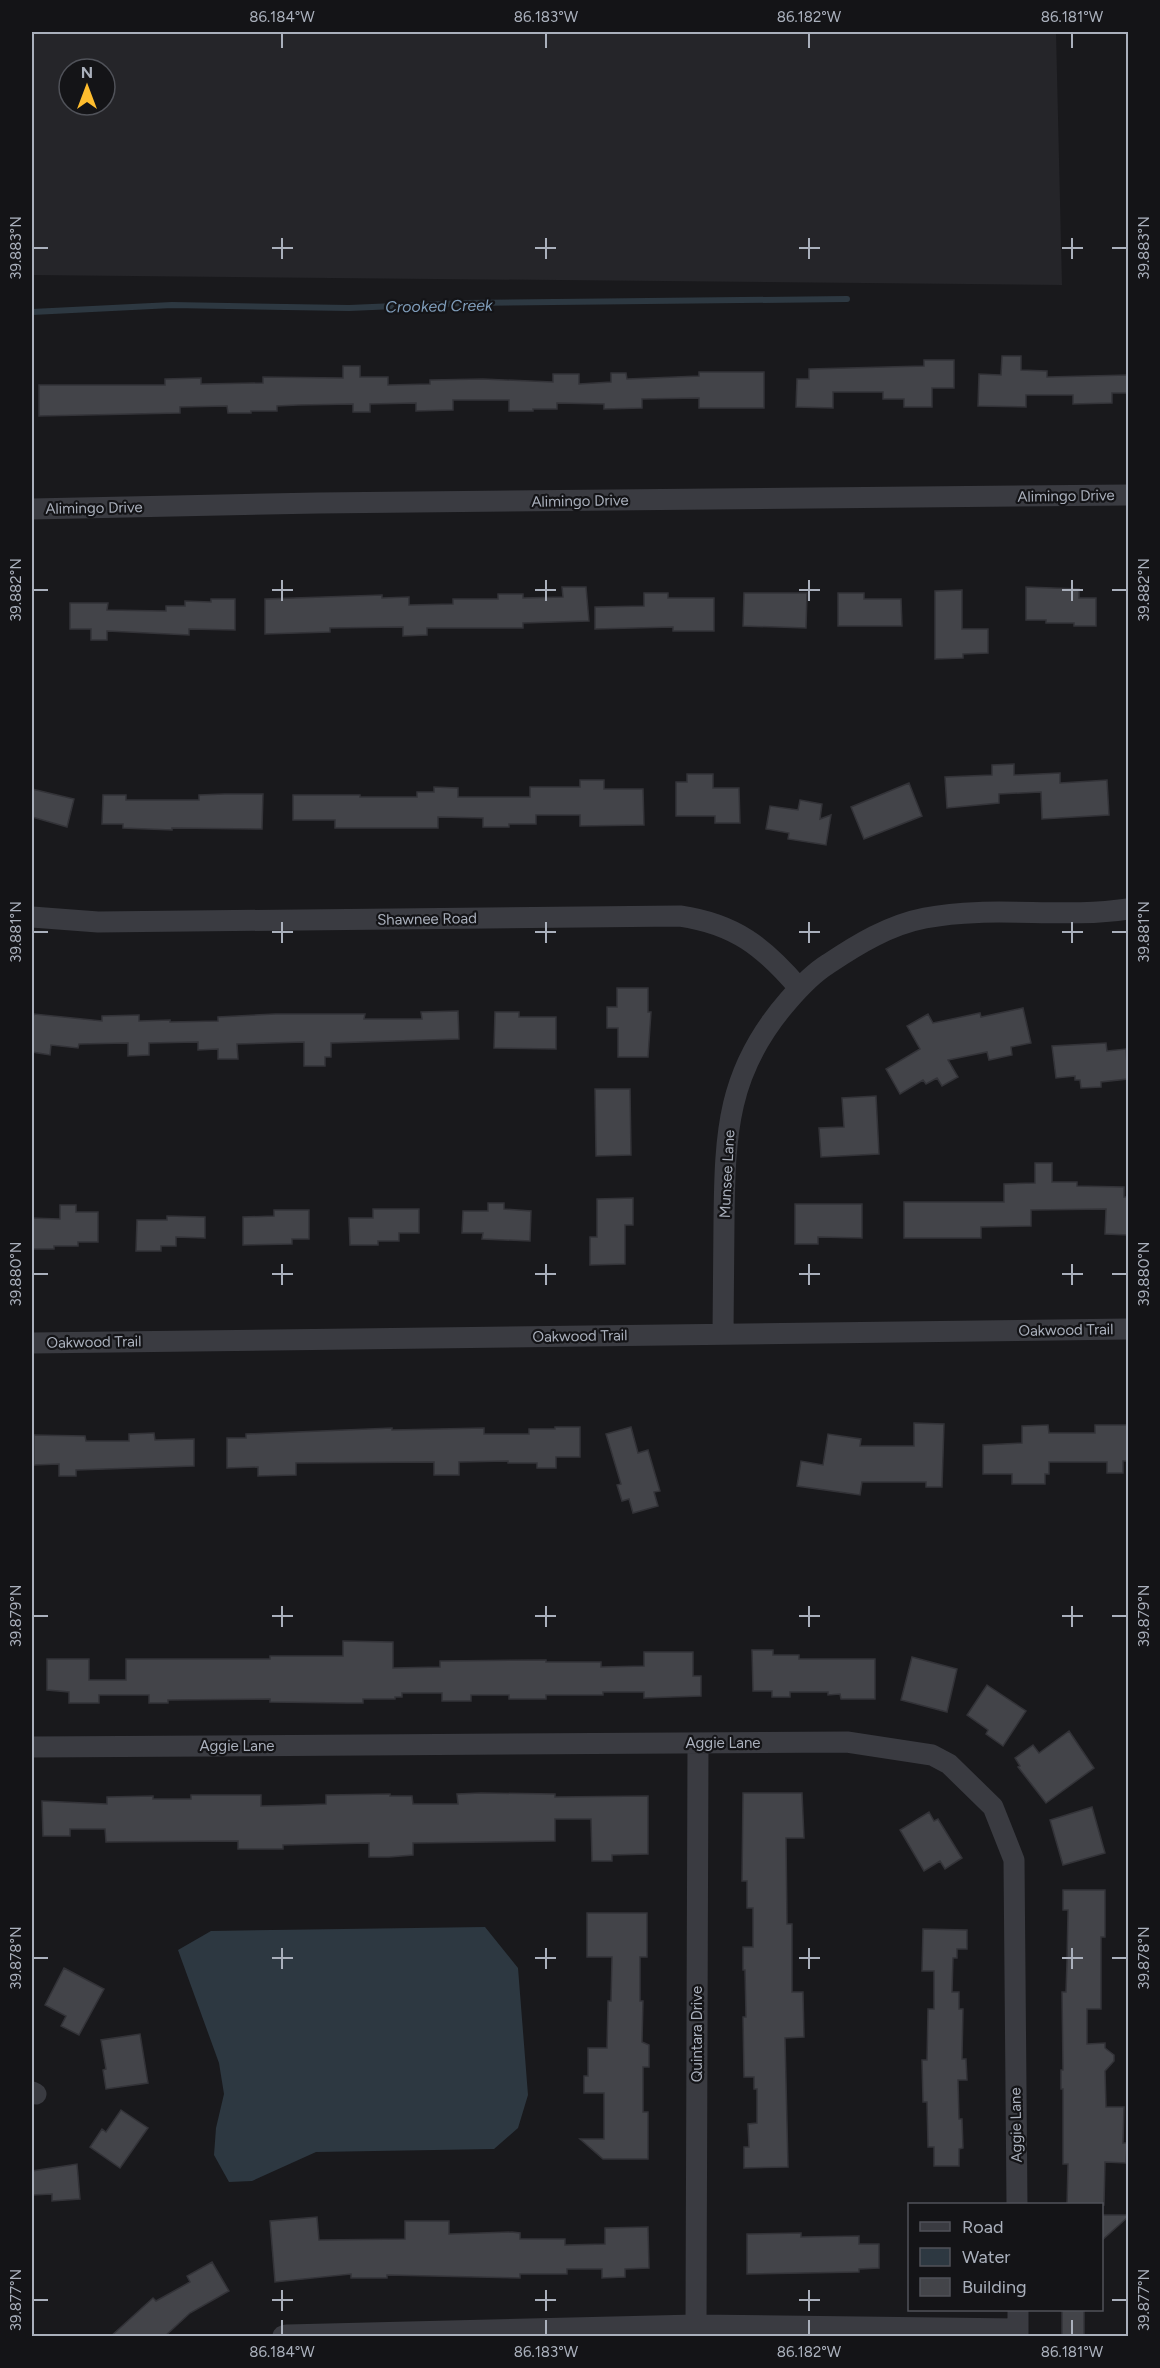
<svg xmlns="http://www.w3.org/2000/svg" width="1160" height="2368" font-family="Figtree,sans-serif">
<rect width="100%" height="100%" fill="#19191c"/>
<path fill="#252529" fill-rule="evenodd" d="M32,32H1056L1062,285L32,275ZM69,69H105V105H69Z"/>
<path fill="#2d3841" d="M485,1927L518,1968L528,2095L518,2128L494,2149L316,2152L252,2181L229,2182L214,2155L216,2128L224,2094L219,2063L178,1950L211,1931Z"/>
<g fill="none" stroke-linecap="round" stroke-linejoin="round">
<path stroke="#2d3841" stroke-width="6" d="M32,312L172,305L349,308L465,303L847,299"/>
</g>
<path fill="#434449" stroke="#333338" stroke-width="1.5" d="M1002,356H1021V370L1047,371V377L1128,375V393H1112V403L1073,404V395H1026V407L978,406L979,374L1001,375Z
M924,360H954V388H932V407H904V399H883V392H833V408L796,407L797,379H809V369L924,366Z
M343,366H360V377H388V385L430,384V380L483,379L553,382V374H579V384L611,382V373H626L627,379L699,376V372H764V408H699V398L642,399V408L604,409V404L557,403V409H533V411H509V400H453V410L416,411V403L370,404V412H353V404L298,405L277,406V411H251V413H228L227,406L180,407V413L39,416V385H165V379L201,378V384L263,383V377L343,378Z
M562,587H586L589,621L523,623V628H427V635L403,636V627L330,628V632L265,634V599L382,595V598L409,597V605L453,604V599H498V594H523V598L563,597Z
M1026,587L1079,589V598H1096V626H1074V623H1046V620H1026Z
M962,590V629H988V653L963,654V658L935,659V591Z
M644,593H668V598H714V631H673V627L595,629V607L644,606Z
M744,593H807L806,628L743,626Z
M838,593H864V599H901L902,626H838Z
M211,599H235V630L189,629V635L107,631V640H91V629H70V603H108L107,610L166,611V606H185V601L211,602Z
M1014,764V775L1060,773V783L1107,780L1109,815L1042,819L1041,792L999,794V803L947,808L945,777L992,775V765Z
M687,774H713V788H739L740,823H715V816H676V782H687Z
M580,780H604V789H643L644,825L580,826V815H536V824H509V827H483V818L438,817V828H335V820H293V795H360V797H417V792H434V787L458,788V797H530V787H580Z
M909,783L922,816L864,839L851,807Z
M32,789L74,799L67,827L32,817Z
M224,794H263L262,829L172,828V830L123,828V824H102L103,795H126V800H199V795Z
M800,800L822,804L820,819L831,815L826,845L788,839L789,833L766,829L770,806L798,810Z
M617,988H648V1012H651L648,1057H618V1028H607V1007H617Z
M1023,1008L1031,1043L1011,1047L1012,1055L989,1060L987,1052L948,1060L958,1077L942,1086L937,1078L926,1084L923,1080L900,1094L886,1069L920,1049L907,1026L928,1014L933,1023L980,1013L981,1017Z
M458,1011L459,1039L331,1043V1057H325V1066H304V1042L237,1044L238,1059H218V1049L198,1050V1042L149,1043V1055L128,1056V1043L79,1044L78,1048L51,1045L50,1055L32,1052V1020L34,1014L102,1021V1016L139,1015V1021L170,1020V1022L218,1021V1017L275,1014H365L364,1019H422L421,1012Z
M495,1012H519V1017H556V1049L494,1048Z
M1106,1043L1107,1051L1126,1049L1128,1079L1101,1082V1087L1081,1088L1080,1080H1075V1076L1056,1078L1052,1046Z
M595,1089H630L631,1155L596,1156Z
M876,1096L879,1154L821,1157L819,1128L844,1127L842,1098Z
M1035,1163H1052V1182H1077V1186L1124,1187V1197H1128V1235L1105,1234L1106,1209L1031,1210V1226L981,1227V1238H904V1202H1004V1184L1035,1183Z
M633,1198V1225H625V1264L590,1265V1237H597V1199Z
M488,1203H504V1209L531,1211L530,1241L482,1239L483,1233H462L463,1211H488Z
M795,1204H862V1238L818,1237V1244H795Z
M60,1205H76V1212H98V1242H78V1246H54V1249H32V1218L60,1219Z
M373,1209H419V1233H399V1241H378V1245H350L349,1218H373Z
M274,1210H309V1239H292V1244L243,1245V1217L274,1216Z
M167,1216L205,1217V1238L176,1237V1246H161V1251H136L137,1220H167Z
M914,1423L944,1424L942,1487H926V1482H862L860,1495L797,1486L801,1461L823,1465L828,1434L861,1439L860,1446H914Z
M1048,1425L1049,1433H1095V1425H1128V1461H1123V1473H1107V1462H1049V1474H1045V1484H1012V1474H983V1445L1022,1443V1426Z
M555,1427H580V1457H556V1468H537V1463H508V1461L459,1462V1475H434V1462L296,1463V1475L258,1476V1467L227,1468V1438H246V1434L392,1428V1430L484,1428V1434H529V1429H555Z
M631,1427L638,1453L648,1450L660,1491L654,1492L658,1506L633,1513L629,1499L622,1501L617,1485L621,1484L606,1434Z
M154,1433L155,1440L194,1439V1466L76,1470V1476H59V1464L34,1465V1435L85,1436L86,1441H129V1434Z
M343,1641L393,1642V1668L440,1667V1661L546,1660V1662H601V1667L644,1666V1652H693V1676H701V1696L644,1698V1692H603V1695H546V1699H509V1695H471V1701H442V1693H402V1697H395V1699H363V1703H346L270,1702V1699L168,1700V1703H149V1695H99V1703H69V1692L47,1690V1659H89V1680H126V1659H270V1656H343Z
M752,1650H773V1655H799V1659H875V1699H841L840,1694L828,1695V1692H790V1697H772V1691H753Z
M912,1657L957,1669L947,1712L901,1700Z
M987,1685L1026,1711L1003,1746L986,1734L988,1730L967,1715Z
M1069,1731L1094,1768L1046,1803L1018,1767L1020,1766L1015,1758L1033,1745L1039,1753Z
M481,1793L555,1794V1797L648,1796V1854L612,1855V1861H592L591,1819H555V1841L413,1843V1855L389,1857H369V1843L283,1845V1849H238V1841L106,1842L105,1829H70V1836H43L42,1801L107,1804V1797L153,1796V1799H191V1795H261V1806L301,1805L326,1804V1795L390,1794V1796H412L413,1804H458L457,1794Z
M743,1793H802L804,1838H786L787,1924H792V1992H803L804,2037L785,2038L788,2167L744,2168V2147H749L748,2124L757,2123V2089H754V2077H744L743,2017H746L745,1970H743V1947H753V1908H747V1881H742Z
M1092,1807L1105,1853L1063,1865L1050,1820Z
M929,1812L934,1821L938,1819L962,1858L945,1869L940,1861L924,1871L900,1830Z
M1063,1890H1105V1937H1101V2009H1087V2044L1105,2043V2048L1114,2055V2061L1105,2071L1106,2107H1124L1123,2143H1127L1126,2163L1105,2162L1104,2205H1067L1068,2164H1063V2089H1061V2070H1063L1062,1992H1066L1067,1961L1068,1910H1063Z
M587,1913H647V1957H640V2001H643L642,2042L649,2045V2067H643V2112H648V2159H603L580,2139H604V2093H584V2076H588V2048H607L608,2001H611L612,1957H587Z
M923,1929L967,1930V1949H957V1958H953L952,1992H959V2009H963L962,2059H966L967,2080H958L959,2119H962L963,2148L959,2149V2166H934V2147H928L927,2102H923L922,2060H927L928,2009H934V1971H922Z
M64,1968L104,1989L79,2035L61,2026L66,2016L45,2005Z
M140,2034L148,2083L106,2089L103,2070L106,2069L101,2040Z
M121,2110L148,2128L120,2168L90,2147L102,2129L106,2132Z
M77,2164L80,2199L52,2201V2194L33,2195L32,2171Z
M1101,2215H1128V2217L1101,2241Z
M317,2217L319,2240L405,2239V2221H449V2234L512,2232L520,2233V2239H565V2245L605,2244V2228L648,2227L649,2268L625,2269V2277L602,2278V2269H567V2274H520V2278L387,2275V2278H351V2274L275,2282L270,2221Z
M801,2233V2237L859,2236V2244H879V2268L859,2269V2272L747,2274V2234Z
M212,2262L229,2291L190,2313L164,2337H110L153,2298L156,2301L190,2282L187,2276Z
M1062,2310H1084V2337H1062Z"/>
<g fill="none" stroke-linecap="round" stroke-linejoin="round">
<path stroke="#3a3b41" stroke-width="21" d="M32,509L318,503L1128,495
M32,917L98,922L680,916C735,924 764,947 799,988
M723,1334C723,1297 724,1259 724,1221C725,1133 727,1071 788,1001C800,987 812,974 828,964C858,944 889,925 925,918C992,905 1061,919 1128,909
M32,1343L1128,1329
M32,1747L847,1742L932,1755L949,1764L993,1807L1014,1860L1017,2204
M32,2092L36,2094
M1018,2310V2336
M696,2325L698,1743
M283,2336L287,2335L696,2325L1018,2329"/>
</g>
<path fill="none" stroke="#aab0bc" stroke-width="2" d="M282,33V48M546,33V48M809,33V48M1072,33V48M282,238V259M546,238V259M809,238V259M1072,238V259M33,248H48M272,248H293M535,248H556M799,248H820M1062,248H1083M1112,248H1127M282,580V601M546,580V601M809,580V601M1072,580V601M33,590H48M272,590H293M535,590H556M799,590H820M1062,590H1083M1112,590H1127M282,922V943M546,922V943M809,922V943M1072,922V943M33,932H48M272,932H293M535,932H556M799,932H820M1062,932H1083M1112,932H1127M282,1264V1285M546,1264V1285M809,1264V1285M1072,1264V1285M33,1274H48M272,1274H293M535,1274H556M799,1274H820M1062,1274H1083M1112,1274H1127M282,1606V1627M546,1606V1627M809,1606V1627M1072,1606V1627M33,1616H48M272,1616H293M535,1616H556M799,1616H820M1062,1616H1083M1112,1616H1127M282,1948V1969M546,1948V1969M809,1948V1969M1072,1948V1969M33,1958H48M272,1958H293M535,1958H556M799,1958H820M1062,1958H1083M1112,1958H1127M282,2290V2311M546,2290V2311M809,2290V2311M33,2300H48M272,2300H293M535,2300H556M799,2300H820M1112,2300H1127M282,2320V2335M546,2320V2335M809,2320V2335M1072,2320V2335"/>
<g text-anchor="middle" dominant-baseline="central" stroke-width="4.5" stroke-linejoin="round" paint-order="stroke">
<g font-size="15" fill="#aab0bc" stroke="#141417">
<text transform="translate(1066 496) rotate(-1)">Alimingo Drive</text>
<text transform="translate(580 501) rotate(-1)">Alimingo Drive</text>
<text transform="translate(94 508) rotate(-1)">Alimingo Drive</text>
<text transform="translate(427 919) rotate(-1)">Shawnee Road</text>
<text transform="translate(727 1174) rotate(-87)">Munsee Lane</text>
<text transform="translate(1066 1330) rotate(-1)">Oakwood Trail</text>
<text transform="translate(580 1336) rotate(-1)">Oakwood Trail</text>
<text transform="translate(94 1342) rotate(-1)">Oakwood Trail</text>
<text x="723" y="1743">Aggie Lane</text>
<text x="237" y="1746">Aggie Lane</text>
<text transform="translate(697 2034) rotate(-90)">Quintara Drive</text>
<text transform="translate(1016 2125) rotate(-91)">Aggie Lane</text>
</g>
<g font-size="16" font-style="italic" fill="#7f9dba" stroke="#141417">
<text transform="translate(439 306) rotate(-1)">Crooked Creek</text>
</g>
</g>
<rect width="1160" height="2368" fill="none" stroke="#141417" stroke-width="66"/>
<rect x="908" y="2203" width="195" height="108" fill="#141417" stroke="#505259" stroke-width="1.5"/>
<rect x="920" y="2222" width="30" height="9" fill="#3a3b41" stroke="#505259" stroke-width="1.5"/>
<text x="962" y="2233" font-size="18" fill="#aab0bc">Road</text>
<rect x="920" y="2248" width="30" height="18" fill="#2d3841" stroke="#505259" stroke-width="1.5"/>
<text x="962" y="2263" font-size="18" fill="#aab0bc">Water</text>
<rect x="920" y="2278" width="30" height="18" fill="#434449" stroke="#505259" stroke-width="1.5"/>
<text x="962" y="2293" font-size="18" fill="#aab0bc">Building</text>
<g transform="translate(87 87)"><circle r="28" fill="#141417" stroke="#505259" stroke-width="1.5"/>
<path d="M0-4.5L10 22L0 15L-10 22Z" fill="#ffbd2e"/>
<text y="-9" font-size="16" font-weight="bold" text-anchor="middle" fill="#aab0bc">N</text>
</g>
<rect x="33" y="33" width="1094" height="2302" fill="none" stroke="#aab0bc" stroke-width="2"/>
<g font-size="15" text-anchor="middle" fill="#aab0bc">
<text x="282" y="22">86.184°W</text>
<text x="546" y="22">86.183°W</text>
<text x="809" y="22">86.182°W</text>
<text x="1072" y="22">86.181°W</text>
<text transform="translate(16 248) rotate(-90)" y="5">39.883°N</text>
<text transform="translate(1144 248) rotate(-90)" y="5">39.883°N</text>
<text transform="translate(16 590) rotate(-90)" y="5">39.882°N</text>
<text transform="translate(1144 590) rotate(-90)" y="5">39.882°N</text>
<text transform="translate(16 932) rotate(-90)" y="5">39.881°N</text>
<text transform="translate(1144 932) rotate(-90)" y="5">39.881°N</text>
<text transform="translate(16 1274) rotate(-90)" y="5">39.880°N</text>
<text transform="translate(1144 1274) rotate(-90)" y="5">39.880°N</text>
<text transform="translate(16 1616) rotate(-90)" y="5">39.879°N</text>
<text transform="translate(1144 1616) rotate(-90)" y="5">39.879°N</text>
<text transform="translate(16 1958) rotate(-90)" y="5">39.878°N</text>
<text transform="translate(1144 1958) rotate(-90)" y="5">39.878°N</text>
<text transform="translate(16 2300) rotate(-90)" y="5">39.877°N</text>
<text transform="translate(1144 2300) rotate(-90)" y="5">39.877°N</text>
<text x="282" y="2357">86.184°W</text>
<text x="546" y="2357">86.183°W</text>
<text x="809" y="2357">86.182°W</text>
<text x="1072" y="2357">86.181°W</text>
</g>
</svg>
